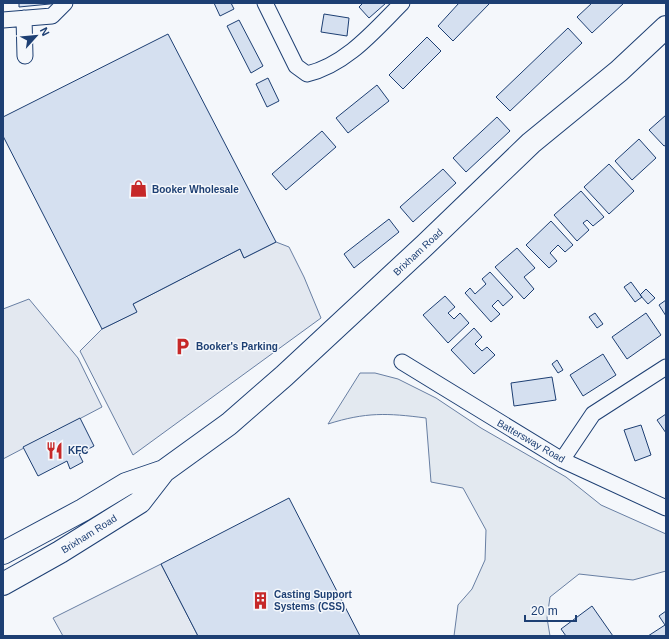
<svg xmlns="http://www.w3.org/2000/svg" width="669" height="639" font-family="Arial,sans-serif">
<rect width="100%" height="100%" fill="#f4f7fb"/>
<path fill="#e3e9f0" stroke="#687fa3" d="M360,373H375L398,379L436,398L481,428L566,477L601,505L666,534V571L633,580L579,574L550,597L547,618L550,636H454L458,605L472,589L485,560L486,530L463,488L431,482L426,418C387,413 366,412 328,424Z"/>
<path fill="#e3e8f0" stroke="#687fa3" d="M276,242L289,247L304,277L321,318L133,455L80,351L102,329L136,312L133,304L240,249L244,258Z
M29,299L78,358L102,407L3,459V309Z
M161,564L198,636H63L53,618Z"/>
<path fill="#d5e0f0" stroke="#1d3f73" d="M19,3H60L19,7Z
M214,3H231L234,9L220,16Z
M363,3H386L369,18L359,7Z
M459,3H490L453,41L438,26Z
M592,3H624L592,33L577,17Z
M324,14L349,18L347,36L321,32Z
M239,20L263,66L251,73L227,26Z
M568,28L582,43L510,111L496,97Z
M168,34L276,242L244,258L240,249L133,304L137,312L102,329L3,136V117Z
M427,37L441,51L403,89L389,75Z
M268,78L279,101L267,107L256,84Z
M377,85L389,101L348,133L336,118Z
M666,115V145L664,146L649,130Z
M497,117L510,131L466,172L453,158Z
M322,131L336,147L286,190L272,174Z
M639,139L656,158L632,180L615,161Z
M609,164L634,191L609,214L584,187Z
M443,169L456,183L413,222L400,207Z
M581,191L604,217L593,226L587,220L583,223L589,230L577,241L554,215Z
M389,219L399,232L354,268L344,254Z
M551,221L573,245L565,252L558,245L550,253L557,261L549,268L526,245Z
M517,248L535,268L524,277L534,289L524,299L495,267Z
M490,272L513,297L503,306L498,300L492,306L500,314L491,322L465,293L470,288L475,294L486,284L482,279Z
M631,282L642,297L635,302L624,287Z
M646,289L655,298L648,304L640,295Z
M445,296L455,307L448,313L454,319L460,313L469,323L448,343L423,315Z
M666,300V316L659,305Z
M595,313L603,324L597,328L589,317Z
M646,313L661,335L627,359L612,337Z
M474,328L482,337L475,344L482,351L487,347L495,355L474,374L451,350Z
M603,354L616,375L583,396L570,375Z
M557,360L563,370L558,373L552,364Z
M552,377L556,400L514,406L511,383Z
M666,414V433L657,420Z
M80,418L94,446L79,454L83,462L70,469L67,461L38,476L23,447Z
M641,425L651,455L635,461L624,430Z
M289,498L360,636H198L161,564Z
M592,606L613,636H566L561,629Z
M666,611V636H648L665,625L659,616Z"/>
<g fill="none" stroke-linecap="round" stroke-linejoin="round">
<defs>
<path id="street" d="M265,3L296,66L307,74C346,65 375,30 402,3
M24,18L25,56
M3,20L52,16L65,3
M402,362L562,460L666,508
M562,460L593,414L666,367"/>
<path id="primary" d="M3,553L83,510L126,484L164,471
M3,584L60,552L140,502L164,471L229,424L284,376L425,245L531,143L619,71L666,27"/>
</defs>
<use href="#street" stroke="#1d3f73" stroke-width="17"/>
<use href="#primary" stroke="#1d3f73" stroke-width="24"/>
<use href="#street" stroke="#f4f7fb" stroke-width="15"/>
<use href="#primary" stroke="#f4f7fb" stroke-width="22"/>
</g>
<defs>
<symbol id="shop-bare" viewBox="-9 -9 18 18"><path d="M-5-2.5h2.3a2.7 3.5 0 0 1 5.4 0H5L5.5 6h-11ZM-1.5-2.5h3a1.5 2.3 0 0 0-3 0Z" fill="#c62828" stroke="#f4f7fb" stroke-width="2.5" paint-order="stroke"/></symbol>
<symbol id="parking-bare" viewBox="-9 -9 18 18"><path d="M-3.5-5.5H1a3.5 3.5 0 0 1 0 7H-1V5.5H-3.5ZM-1-3.4V-.6H.8a1.4 1.4 0 0 0 0-2.8Z" fill="#c62828" stroke="#f4f7fb" stroke-width="2.5" paint-order="stroke"/></symbol>
<symbol id="restaurant-bare" viewBox="-9 -9 18 18"><path d="M-5-6h1v4h1v-4h1v4h1v-4h1v5L-1.5 .5V6h-2V.5L-5-1ZM5-6V6H3V1.5H1.5Q1.5-4 5-6Z" fill="#c62828" stroke="#f4f7fb" stroke-width="2.5" paint-order="stroke"/></symbol>
<symbol id="building-bare" viewBox="-9 -9 18 18"><path d="M-4-6H4V6H1V3H-1V6H-4ZM-2.5-4.3h1.7v1.8h-1.7ZM.8-4.3h1.7v1.8H.8ZM-2.5-1h1.7V.8h-1.7ZM.8-1h1.7V.8H.8Z" fill="#c62828" stroke="#f4f7fb" stroke-width="2.5" paint-order="stroke"/></symbol>
</defs>
<g fill-rule="evenodd">
<use href="#shop-bare" x="126" y="176" width="25" height="25"/>
<use href="#parking-bare" x="170" y="334" width="25" height="25"/>
<use href="#restaurant-bare" x="42" y="438" width="25" height="25"/>
<use href="#building-bare" x="248" y="588" width="25" height="25"/>
</g>
<g text-anchor="middle" dominant-baseline="central" stroke-width="3" stroke-linejoin="round" paint-order="stroke">
<g font-size="10" font-weight="bold" fill="#1d3f73" stroke="#f4f7fb" text-anchor="start">
<text x="152" y="189">Booker Wholesale</text>
<text x="196" y="346">Booker's Parking</text>
<text x="68" y="450">KFC</text>
<text x="274" y="594">Casting Support<tspan x="274" dy="12">Systems (CSS)</tspan></text>
</g>
<g font-size="10" fill="#1d3f73" stroke="#f4f7fb">
<text transform="translate(418 252) rotate(-43)">Brixham Road</text>
<text transform="translate(531 441) rotate(30)">Battersway Road</text>
<text transform="translate(89 534) rotate(-32)">Brixham Road</text>
</g>
</g>
<rect width="669" height="639" fill="none" stroke="#1d3f73" stroke-width="8"/>
<g transform="translate(36 36) rotate(63)" stroke="#f4f7fb" stroke-width="3" paint-order="stroke">
<path d="M0-3L7 15L0 10L-7 15Z" fill="#1d3f73"/>
<text y="-6" font-size="11" font-weight="bold" text-anchor="middle" fill="#1d3f73">N</text>
</g>
<path d="M525 615v6h51v-6" fill="none" stroke="#1d3f73" stroke-width="2"/>
<text x="531" y="615" font-size="12" fill="#1d3f73" stroke="#f4f7fb" stroke-width="3" paint-order="stroke">20 m</text>
</svg>
